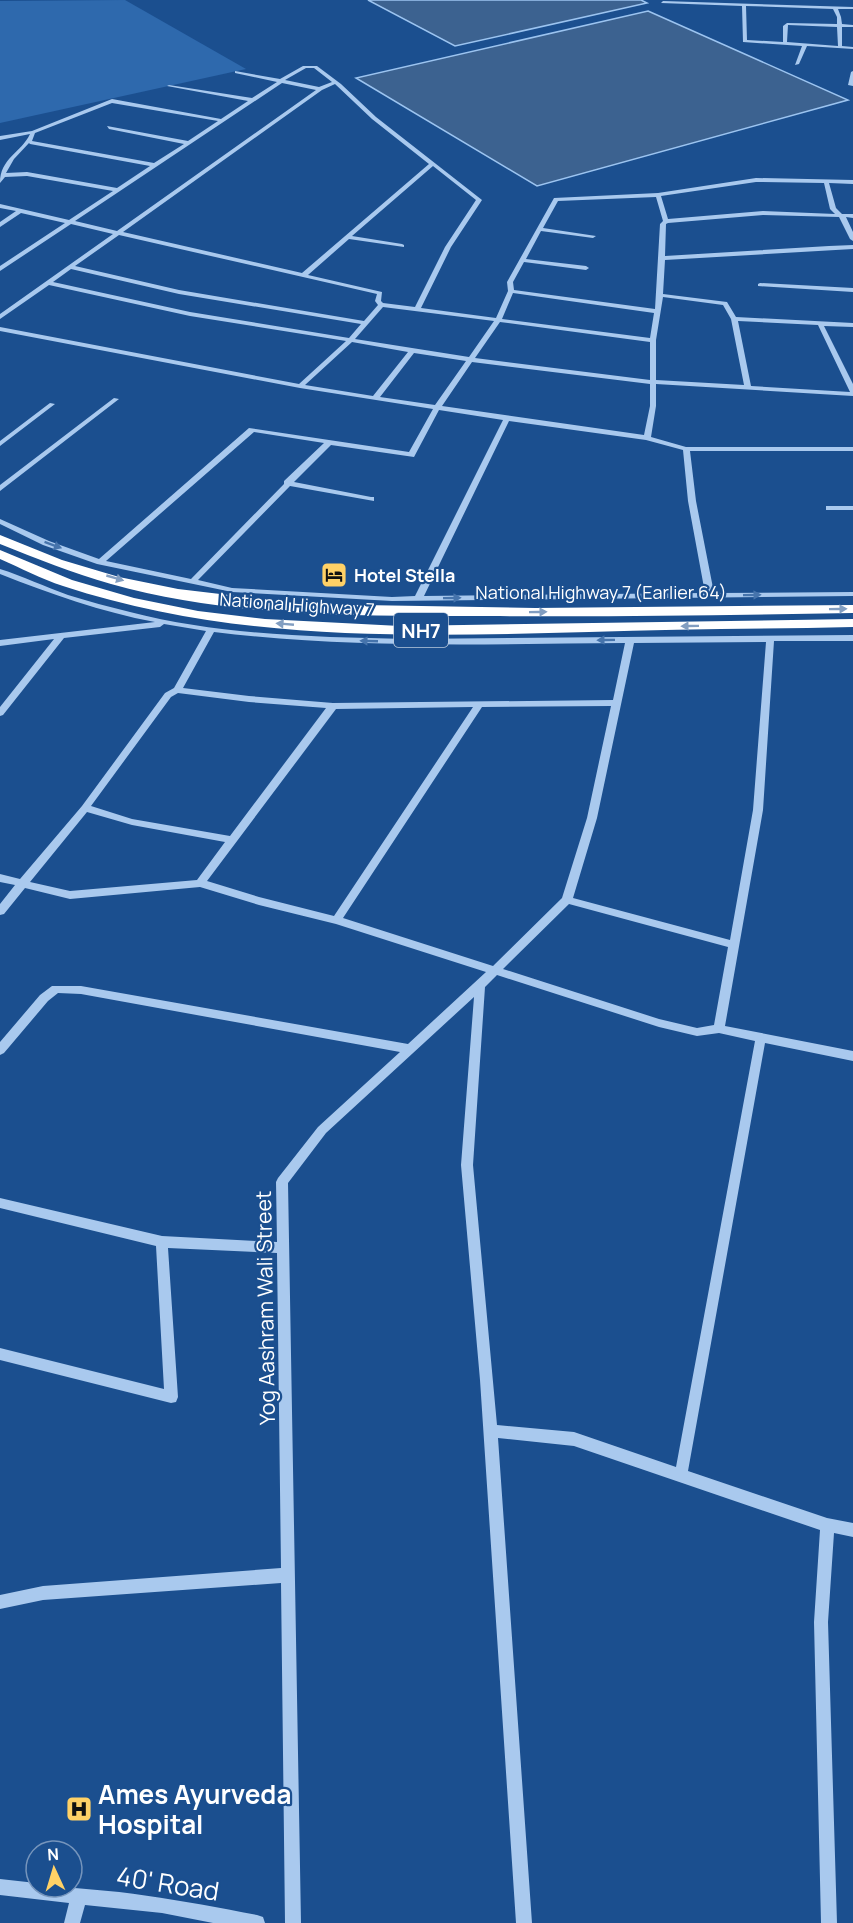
<svg xmlns="http://www.w3.org/2000/svg" width="853" height="1923" font-family="Manrope,sans-serif">
<rect width="100%" height="100%" fill="#1b4f8f"/>
<path fill="#2e69ad" d="M125,0L246,69L0,123V1Z"/>
<path fill="#3c6290" stroke="#9cc4f0" stroke-width="1.5" d="M368,0H641L647,3L455,46Z
M648,11L848,100L537,186L356,78Z"/>
<g fill="none" stroke-linecap="round" stroke-linejoin="round">
<path fill="#a9c9ee" fill-rule="evenodd" d="M663,1L853,7V9H838L841,17L842,24L853,25V27H842V46L853,47V49L807,46L799,64L795,65L802,46L743,42L742,6L661,3ZM746,6L833,9L837,17V24L787,23L783,26V42L747,40ZM788,25L837,27L838,46L787,42Z
M303,66H317L341,84L376,117L482,200L451,247L421,308L496,318L508,291L507,282L554,198L658,193L756,178L853,180V184L829,183L836,208L842,214H853V218L846,217L853,232V241L850,239L839,217L763,215L668,223L666,224L665,256L829,246L853,245V249L665,260L663,294L727,302L736,317L853,323V327L824,326L853,384V396L656,384V406L651,437L686,447H853V451H690L696,501L714,593L853,592V596L392,601L232,592L97,564L43,545L0,524V519L49,541L99,559L249,428L409,452L433,409L300,388L0,331V327L299,384L346,341L190,316L49,285L0,319V314L113,234L71,224L0,271V266L65,223L21,213L0,227V222L16,211L0,208V204L69,220L113,191L27,176L5,177L0,183C0,158 21,153 30,134L0,140V136L32,131L112,99L221,119L248,101L167,86L169,85L252,98L277,82L235,73V71L280,79ZM306,68H314L332,82L319,87L285,80ZM282,83L316,90L117,231L75,221ZM335,84L372,119L429,164L302,273L123,232L322,90ZM112,103L218,121L188,141L107,126L109,129L184,144L154,163L32,141L35,133ZM29,143L30,144L150,166L117,188L27,172L6,173L14,159ZM433,166L476,200L445,247L415,307L383,303L381,301L382,292L308,275L349,239L404,247V245L402,244L352,236ZM756,182L824,183L830,209L835,214L763,211L668,219L661,196ZM656,197L663,221L660,224L655,309L514,290L513,282L524,262L586,270L589,268L586,266L526,259L541,231L593,238L596,236L543,228L558,201ZM119,235L377,294L375,301L378,305L364,321L179,290L75,266ZM71,269L179,294L361,324L349,338L190,312L53,282ZM513,293L654,313L650,338L502,319ZM663,297L723,305L731,319L744,385L656,380V340ZM383,307L494,321L469,357L355,339ZM738,321L818,325L850,392L751,386ZM500,322L650,342V380L475,358ZM352,342L408,352L373,396L305,385ZM414,353L466,361L435,405L380,397ZM472,362L650,384V406L644,435L442,406ZM439,410L503,420L415,596L392,597L232,588L198,580L290,486L374,501V497H371L294,482L331,445L414,457ZM509,421L646,440L683,450L688,501L705,593L424,596ZM254,432L324,443L284,481V484L191,579L106,561Z
M853,71V86L848,85L851,72Z
M760,283L853,288V292L758,286V284Z
M114,398L119,399L0,491V485Z
M50,403L55,404L0,446V441Z
M826,506H853V510H826Z
M0,569C23,576 45,587 68,595C88,601 109,607 130,612C219,635 314,637 406,639L853,635V641H774L763,810L725,1026L853,1051V1061L765,1043L688,1471L827,1518L853,1523V1537L834,1533L828,1622L837,1923H821L814,1622L820,1530L574,1446L498,1438L532,1923H516L480,1380L461,1165L474,997L326,1133L288,1183L301,1923H285L281,1583L43,1600L0,1609V1595L43,1586L281,1568L277,1253L168,1248L178,1397L176,1402L171,1403L0,1360V1348L164,1389L156,1246L0,1208V1198L162,1236L277,1242L276,1182L278,1178L318,1127L400,1052L81,994L58,993L48,1001L4,1053L0,1055V1042L40,995L52,986H81L408,1044L486,972L336,924L259,905L200,887L70,899L25,888L4,914L0,915V904L15,885L0,882V874L20,879L82,806L165,693L174,688L206,631L164,624L160,627L64,638L3,715L0,716V707L54,639L0,646V640L155,622C101,612 51,594 0,574ZM214,632C351,649 488,644 625,643L613,700L333,703L249,696L183,688ZM766,642L753,810L730,940L573,898L597,818L634,643ZM178,693L249,702L326,708L230,836L132,819L91,806L171,697ZM611,706L587,818L562,898L493,966L343,918L482,707ZM473,707L334,916L259,897L207,881L336,709ZM87,812L132,825L225,842L197,880L70,891L30,882ZM569,904L728,947L714,1025L697,1028L659,1019L503,969ZM497,975L659,1027L697,1036L719,1033L755,1041L676,1467L574,1432L497,1425L473,1165L485,987Z
M0,1879L36,1883V1887C111,1887 184,1901 257,1915L263,1917L265,1923H213L162,1913L85,1905L80,1923H64L69,1903L0,1895Z"/>
<path fill="#fff" fill-rule="evenodd" d="M0,535L62,560L119,577L178,589L303,604L535,608L853,605V613C732,615 611,617 490,616C364,616 233,618 111,584C73,573 37,559 0,544Z
M0,550L72,580L134,598L198,611L265,619L400,626L853,619V627C765,629 677,629 589,632C412,637 233,642 63,586C41,579 21,568 0,559Z"/>
</g>
<defs><path id="oneway-solid" d="M-6-.8H1V-3.2L6.5 0L1 3.2V.8H-6Z" transform="scale(1.5)"/></defs>
<g fill="#4674ac">
<use href="#oneway-solid" transform="translate(53 545) rotate(20)"/>
<use href="#oneway-solid" transform="translate(752 595) rotate(-1)"/>
<use href="#oneway-solid" transform="translate(452 598) rotate(-1)"/>
<use href="#oneway-solid" transform="translate(606 640) rotate(179)"/>
<use href="#oneway-solid" transform="translate(369 641) rotate(-178)"/>
</g>
<g fill="#829ec1">
<use href="#oneway-solid" transform="translate(115 578) rotate(16)"/>
<use href="#oneway-solid" transform="translate(838 609) rotate(-1)"/>
<use href="#oneway-solid" transform="translate(538 612) rotate(-1)"/>
<use href="#oneway-solid" transform="translate(285 624) rotate(-175)"/>
<use href="#oneway-solid" transform="translate(690 626) rotate(179)"/>
</g>
<defs>
<symbol id="hotel-square" viewBox="-11 -11 22 22"><rect x="-9" y="-9" width="18" height="18" rx="4" fill="#ffd166" stroke="#1b4f8f"/><path d="M-6-4.5h1.5V1H6V5H4.5V3h-9V5H-6ZM-4 0a1.8 1.8 0 1 1 3.6 0ZM.5 0V-2.5h3Q6-2.5 6 0Z" fill="#111"/></symbol>
<symbol id="hospital-square" viewBox="-11 -11 22 22"><rect x="-9" y="-9" width="18" height="18" rx="4" fill="#ffd166" stroke="#1b4f8f"/><path d="M-5-5h3v3.5h4V-5h3V5h-3V1.5h-4V5h-3Z" fill="#111"/></symbol>
</defs>
<g fill-rule="evenodd">
<use href="#hotel-square" x="319" y="560" width="30" height="30"/>
<use href="#hospital-square" x="64" y="1794" width="30" height="30"/>
</g>
<g text-anchor="middle" dominant-baseline="central" stroke-width="4.5" stroke-linejoin="round" paint-order="stroke">
<g font-size="18" font-weight="bold" fill="#fff" stroke="#1b4f8f" text-anchor="start">
<text x="354" y="575">Hotel Stella</text>
</g>
<g font-size="18" fill="#fff" stroke="#1b4f8f">
<text x="601" y="592">National Highway 7 (Earlier 64)</text>
<text transform="translate(297 604) rotate(4)">National Highway 7</text>
</g>
<rect fill="#1b4f8f" stroke="#bbcadd" stroke-width="1.5" x="394" y="613" width="54" height="34" rx="4.5"/>
<g font-size="20" font-weight="bold" fill="#fff">
<text x="421" y="630">NH7</text>
</g>
<g font-size="21" fill="#fff" stroke="#1b4f8f">
<text transform="translate(265 1308) rotate(-91)">Yog Aashram Wali Street</text>
</g>
<g font-size="26" font-weight="bold" fill="#fff" stroke="#1b4f8f" text-anchor="start">
<text x="98" y="1794">Ames Ayurveda<tspan x="98" dy="30">Hospital</tspan></text>
</g>
<g font-size="26" fill="#fff" stroke="#1b4f8f">
<text transform="translate(168 1883) rotate(9)">40' Road</text>
</g>
</g>
<g transform="translate(54 1869) rotate(356)"><circle r="28" fill="#1b4f8f" stroke="#7695bc" stroke-width="1.5"/>
<path d="M0-4.5L10 22L0 15L-10 22Z" fill="#ffd166"/>
<text y="-9" font-size="16" font-weight="bold" text-anchor="middle" fill="#ffffff">N</text>
</g>
</svg>
